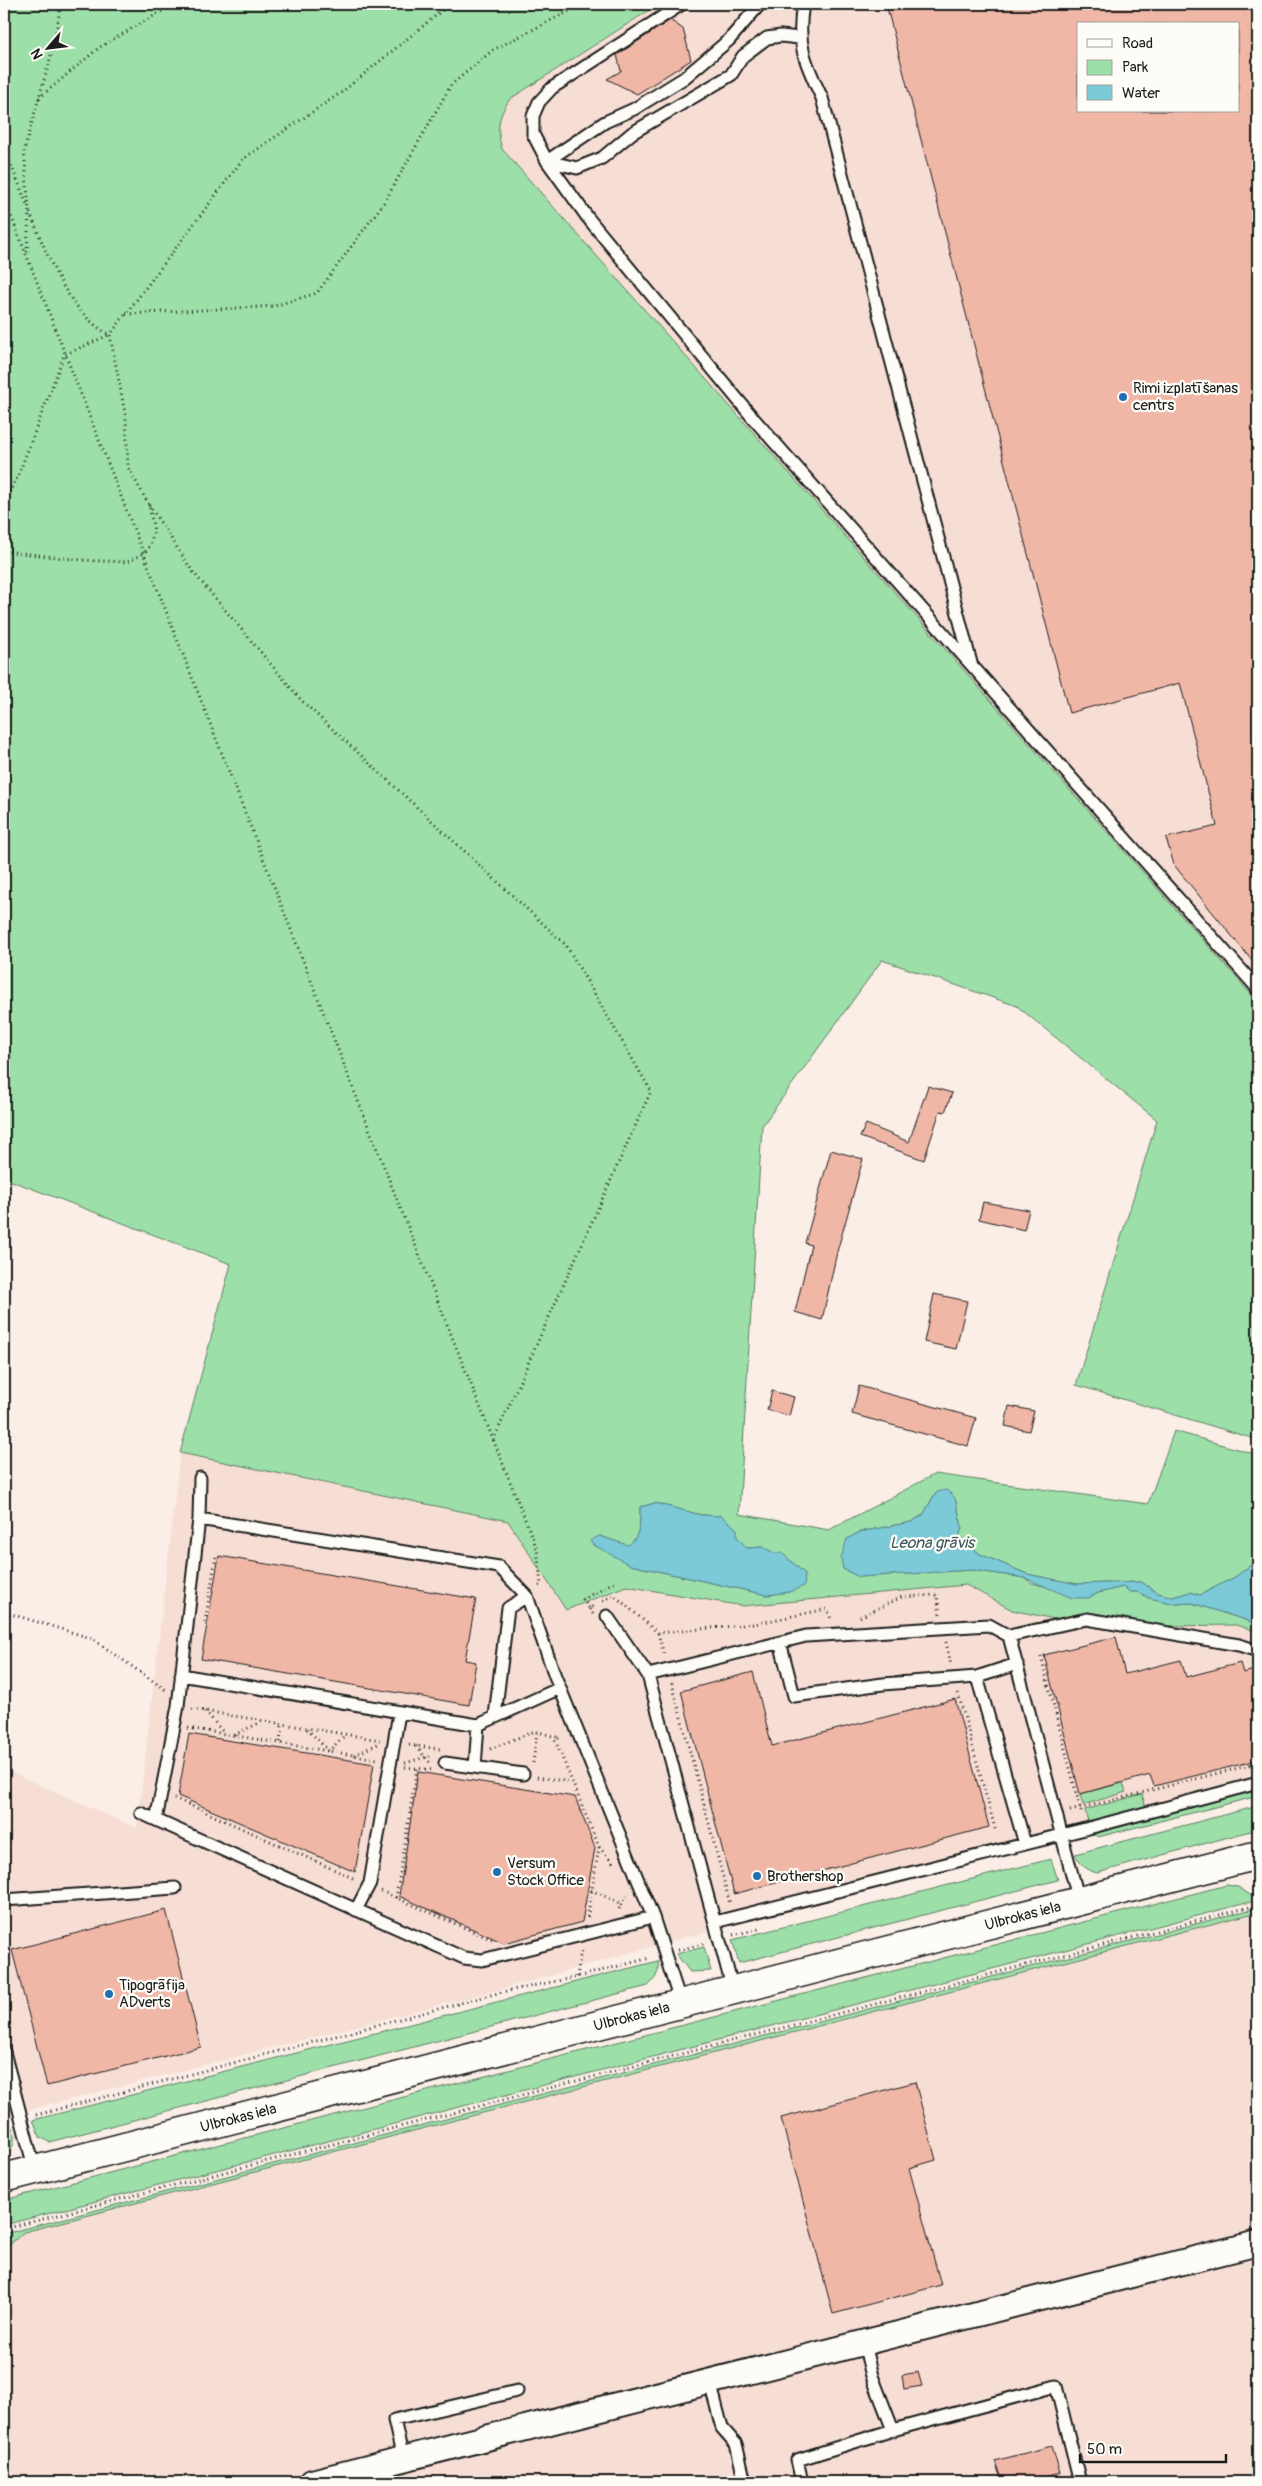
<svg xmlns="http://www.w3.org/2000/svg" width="1262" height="2486" font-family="Pangolin,sans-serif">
<rect width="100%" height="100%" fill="#faeee7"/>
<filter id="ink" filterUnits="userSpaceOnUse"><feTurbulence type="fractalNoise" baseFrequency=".02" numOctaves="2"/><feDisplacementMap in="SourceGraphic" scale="10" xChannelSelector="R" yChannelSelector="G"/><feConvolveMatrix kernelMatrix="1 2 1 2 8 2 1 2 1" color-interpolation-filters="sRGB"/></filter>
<g filter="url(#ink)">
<path fill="#f7ded4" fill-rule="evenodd" d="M659,4H1258V1002L502,149L498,136V124L502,111L510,99ZM1078,24H1238V111H1078Z
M180,1453L509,1521L566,1610L626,1586L743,1606L966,1585L1012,1610L1091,1627L1236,1625L1258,1632V1792L683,1938L498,1990L4,2116V1769L137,1828Z
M1258,1912V2482H4V2250L24,2232Z"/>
<path fill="#9ddfa9" stroke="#5c7e62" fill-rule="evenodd" d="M4,4H659L510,99C498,116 496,129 502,149L1258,1002V1440L1076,1385L1157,1120L1017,1006L882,960L762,1126L739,1514L829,1530L935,1474L1148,1504L1174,1431L1258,1455V1563L1255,1562L1235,1577L1200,1595L1190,1592L1173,1597L1158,1593L1141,1582L1077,1584L1027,1574L980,1554L959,1537L962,1527L955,1498L948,1494L936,1492L923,1515L911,1522L860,1532L847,1539L843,1569L859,1577L972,1570L1025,1578L1032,1583L1088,1598L1098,1593L1123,1587L1130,1592H1138L1149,1598L1176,1604L1192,1603L1258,1624V1632L1236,1625L1091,1627L1012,1610L966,1585L743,1606L626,1586L566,1610L508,1521L180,1453L231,1264L4,1178ZM655,1503L701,1515L722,1516L740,1543L747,1548L763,1547L774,1553H782L805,1574L789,1592L767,1595L630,1565L600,1536L628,1546C641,1537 640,1520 640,1507Z
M1123,1783L1126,1792L1083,1805L1080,1794Z
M1258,1789V1796L1098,1837L1093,1834Z
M1142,1794L1146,1808L1088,1822L1085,1810Z
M1258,1806V1829L1097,1873C1086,1870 1080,1864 1075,1854Z
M1051,1859L1058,1880L739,1963L732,1940Z
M1227,1885L1238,1887L1258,1900L4,2225V2200Z
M1253,1909L1254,1913L24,2232L4,2250V2234Z
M704,1947L711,1971L690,1972L676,1954Z
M658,1961C659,1972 657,1978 648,1986L49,2142L40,2137L33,2120Z
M13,2127C15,2139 16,2148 4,2154V2129Z"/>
<path fill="#7bcad8" stroke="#55848d" d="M947,1490L955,1498L962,1527L959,1537L980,1554L1027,1574L1077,1584L1141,1582L1158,1593L1173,1597L1190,1592L1200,1595L1235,1577L1255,1562L1258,1563V1624L1192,1603L1176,1604L1149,1598L1138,1592H1130L1123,1587L1098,1593L1088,1598H1072L1025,1578L972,1570L859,1577L843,1569L841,1558L847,1539L860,1532L911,1522L923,1515L936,1492Z
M655,1503L701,1515L722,1516L737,1529V1537L747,1548L763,1547L774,1553H782L805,1574L804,1586L789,1592L767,1595L630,1565L592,1544L590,1541L599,1536L628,1545C641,1538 640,1520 640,1507Z"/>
<path fill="#f0b7a7" stroke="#1c1c1c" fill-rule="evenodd" d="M886,4H1258V968L1174,865L1166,838L1217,826L1180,683L1069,713ZM1078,24H1238V111H1078Z
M670,20L683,29L691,60L637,94L607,79L621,71L617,55Z
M928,1086L952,1093L945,1112L940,1111L924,1160L860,1137L866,1124L909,1142Z
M831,1150L863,1159L837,1252L822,1320L795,1312L811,1245L805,1243Z
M983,1202L1029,1210L1024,1230L979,1219Z
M934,1294L967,1301L956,1349L924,1342Z
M859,1386L976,1418L968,1446L852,1414Z
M772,1391L794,1397L789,1416L767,1410Z
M1009,1406L1034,1411L1029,1431L1005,1426Z
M219,1556L476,1599L465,1660L476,1662L469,1705L201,1659Z
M1116,1637L1125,1674L1181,1660L1186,1677L1240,1663L1243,1673L1258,1669V1760L1154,1786L1150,1775L1080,1794L1044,1655Z
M753,1672L772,1746L955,1699L989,1827L734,1894L681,1691Z
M189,1734L374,1764L355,1872L178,1796Z
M418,1772L575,1797L595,1848L582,1922L504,1943L399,1896Z
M166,1910L201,2047L47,2086L12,1950Z
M915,2082L936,2160L909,2168L941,2285L833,2314L781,2118Z
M918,2372L922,2386L904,2389L902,2375Z
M1052,2446L1060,2473L1025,2482H1002L995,2461Z"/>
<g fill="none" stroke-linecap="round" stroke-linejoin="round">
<defs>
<path id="lane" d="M682,4L552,88L539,102L533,116V134L547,161L588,218L753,418L1258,989
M803,4C796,44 805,62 822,98L971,663
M547,161L577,168L602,158L632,133L731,75L743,56L767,38L781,36L799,38
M547,161L605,122L634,109L684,78L729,40L760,4
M199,1519L200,1478
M607,1616L648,1675
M780,1642L794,1696L883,1684L977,1677L1025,1844
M181,1675L478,1725L560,1688
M977,1677L1017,1664
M495,1716L508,1608L527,1596
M445,1763L523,1774
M475,1767L478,1725
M141,1813L156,1820
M4,1900L175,1888
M1079,1901L1009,1636L1087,1619L1239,1645L1258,1651
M356,1910L370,1883L399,1713
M653,1917L482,1960L464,1958L156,1820L178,1706L199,1519L499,1567L527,1596L555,1676L653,1917L681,2004
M715,1922L1085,1829L1258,1783
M733,1990L648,1675L806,1636L989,1625L1009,1636
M4,2052L35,2171
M710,2382L722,2428L736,2444L745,2482
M893,2430L1056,2386L1080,2482
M403,2459L394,2420L517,2391
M802,2482L797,2460L893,2430L872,2376L864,2344"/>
<path id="street" d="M312,2482L1258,2243"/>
<g id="secondary">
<path id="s1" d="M4,2178L1258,1855"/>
</g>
</defs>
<use href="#lane" stroke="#1c1c1c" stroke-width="15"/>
<use href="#street" stroke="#1c1c1c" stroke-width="28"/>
<use href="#secondary" stroke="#1c1c1c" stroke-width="31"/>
<path stroke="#1c1c1c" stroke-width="3" stroke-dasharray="1 4" stroke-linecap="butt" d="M39,98L100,47L164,10L169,4
M4,147L28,207
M4,198L388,1177L537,1549L541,1585L539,1586
M30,213C48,256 67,312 110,335
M27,252L29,210L24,150L53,49L61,4
M126,314L274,306L317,293L385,201L451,85L493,50L583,4
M4,501L18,476L64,355L109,335
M149,505L193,572L302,701L566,945L651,1091L493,1441
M4,551L81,560L128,562L144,553L150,546L154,531L149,505L128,467L126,418L110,335L243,159L342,92L450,4
M603,1601L614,1595L658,1633L754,1624L827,1609L832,1621
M589,1608L583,1599L614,1582
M4,1612L91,1638L166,1690
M593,1614L589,1608L596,1605
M860,1617L902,1597L937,1595L940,1614
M205,1622L216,1556
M658,1633L664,1655
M946,1642L951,1665
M1041,1656L1082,1815
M672,1683L730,1904
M958,1693L996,1832
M192,1709L380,1740
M205,1711L223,1732
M188,1728L377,1759
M307,1729L329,1751L345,1735
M234,1735L263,1721
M559,1738L555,1740L599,1847L587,1920
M280,1742L282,1724
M409,1745L440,1749
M416,1746L431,1764
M490,1749L535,1731L560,1738
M354,1755L380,1743
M405,1763L433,1755
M533,1763L537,1732
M405,1767L434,1770
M537,1777L571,1782
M174,1798L355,1879
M1070,1811L1258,1763
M599,1847L614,1864
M591,1890L623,1904
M381,1891L495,1941
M396,1898L417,1768
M619,1909L627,1896
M733,1935L759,1929
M678,1950L706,1943
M577,1977L581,1950
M36,2115L502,1992L577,1977L650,1958
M4,2229L1258,1905"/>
<use href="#lane" stroke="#fdfcf7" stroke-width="11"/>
<use href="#street" stroke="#fdfcf7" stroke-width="24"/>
<use href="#secondary" stroke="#fdfcf7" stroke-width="28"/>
</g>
</g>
<g fill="#1f6fb2" stroke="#fdfcf7" stroke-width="2">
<circle cx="1123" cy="397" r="5"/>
<circle cx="497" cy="1872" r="5"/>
<circle cx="757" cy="1876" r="5"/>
<circle cx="109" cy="1994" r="5"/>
</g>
<g text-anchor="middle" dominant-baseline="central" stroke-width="4.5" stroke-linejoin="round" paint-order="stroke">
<g font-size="15" fill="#1c1c1c" stroke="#fdfcf7" text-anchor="start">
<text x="1133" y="388">Rimi izplatīšanas<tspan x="1133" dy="17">centrs</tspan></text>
<text x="507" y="1863">Versum<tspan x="507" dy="17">Stock Office</tspan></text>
<text x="767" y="1876">Brothershop</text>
<text x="119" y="1985">Tipogrāfija<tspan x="119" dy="17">ADverts</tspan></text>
</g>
<g font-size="15" fill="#1c1c1c" stroke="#fdfcf7">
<text stroke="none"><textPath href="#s1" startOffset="1052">Ulbrokas iela</textPath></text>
<text stroke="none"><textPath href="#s1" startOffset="648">Ulbrokas iela</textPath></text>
<text stroke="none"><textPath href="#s1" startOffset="242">Ulbrokas iela</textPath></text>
</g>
<g font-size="16" font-style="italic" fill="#3d595e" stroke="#fdfcf7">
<text x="932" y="1543">Leona grāvis</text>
</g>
</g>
<rect width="1262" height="2486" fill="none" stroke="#fdfcf7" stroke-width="20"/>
<rect x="10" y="10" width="1242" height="2466" fill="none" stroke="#1c1c1c" stroke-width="2" filter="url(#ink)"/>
<rect x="1077" y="22" width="162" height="90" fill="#fdfcf7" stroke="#a3a29f"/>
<rect x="1087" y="39" width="25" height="8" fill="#fdfcf7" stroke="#a3a29f"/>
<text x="1122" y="48" font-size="15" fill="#1c1c1c">Road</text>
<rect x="1087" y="60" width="25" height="15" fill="#9ddfa9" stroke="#a3a29f"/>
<text x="1122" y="72" font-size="15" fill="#1c1c1c">Park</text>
<rect x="1087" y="85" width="25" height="15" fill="#7bcad8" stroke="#a3a29f"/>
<text x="1122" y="98" font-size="15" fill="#1c1c1c">Water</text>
<g transform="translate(48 48) rotate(242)" stroke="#fdfcf7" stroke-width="4" paint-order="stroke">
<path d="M0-4L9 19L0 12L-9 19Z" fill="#1c1c1c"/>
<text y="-8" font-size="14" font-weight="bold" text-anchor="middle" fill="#1c1c1c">N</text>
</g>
<path d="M1080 2454v8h146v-8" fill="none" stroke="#1c1c1c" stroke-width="2.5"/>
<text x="1087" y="2454" font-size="15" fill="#1c1c1c" stroke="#fdfcf7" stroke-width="4" paint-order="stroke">50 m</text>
</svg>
